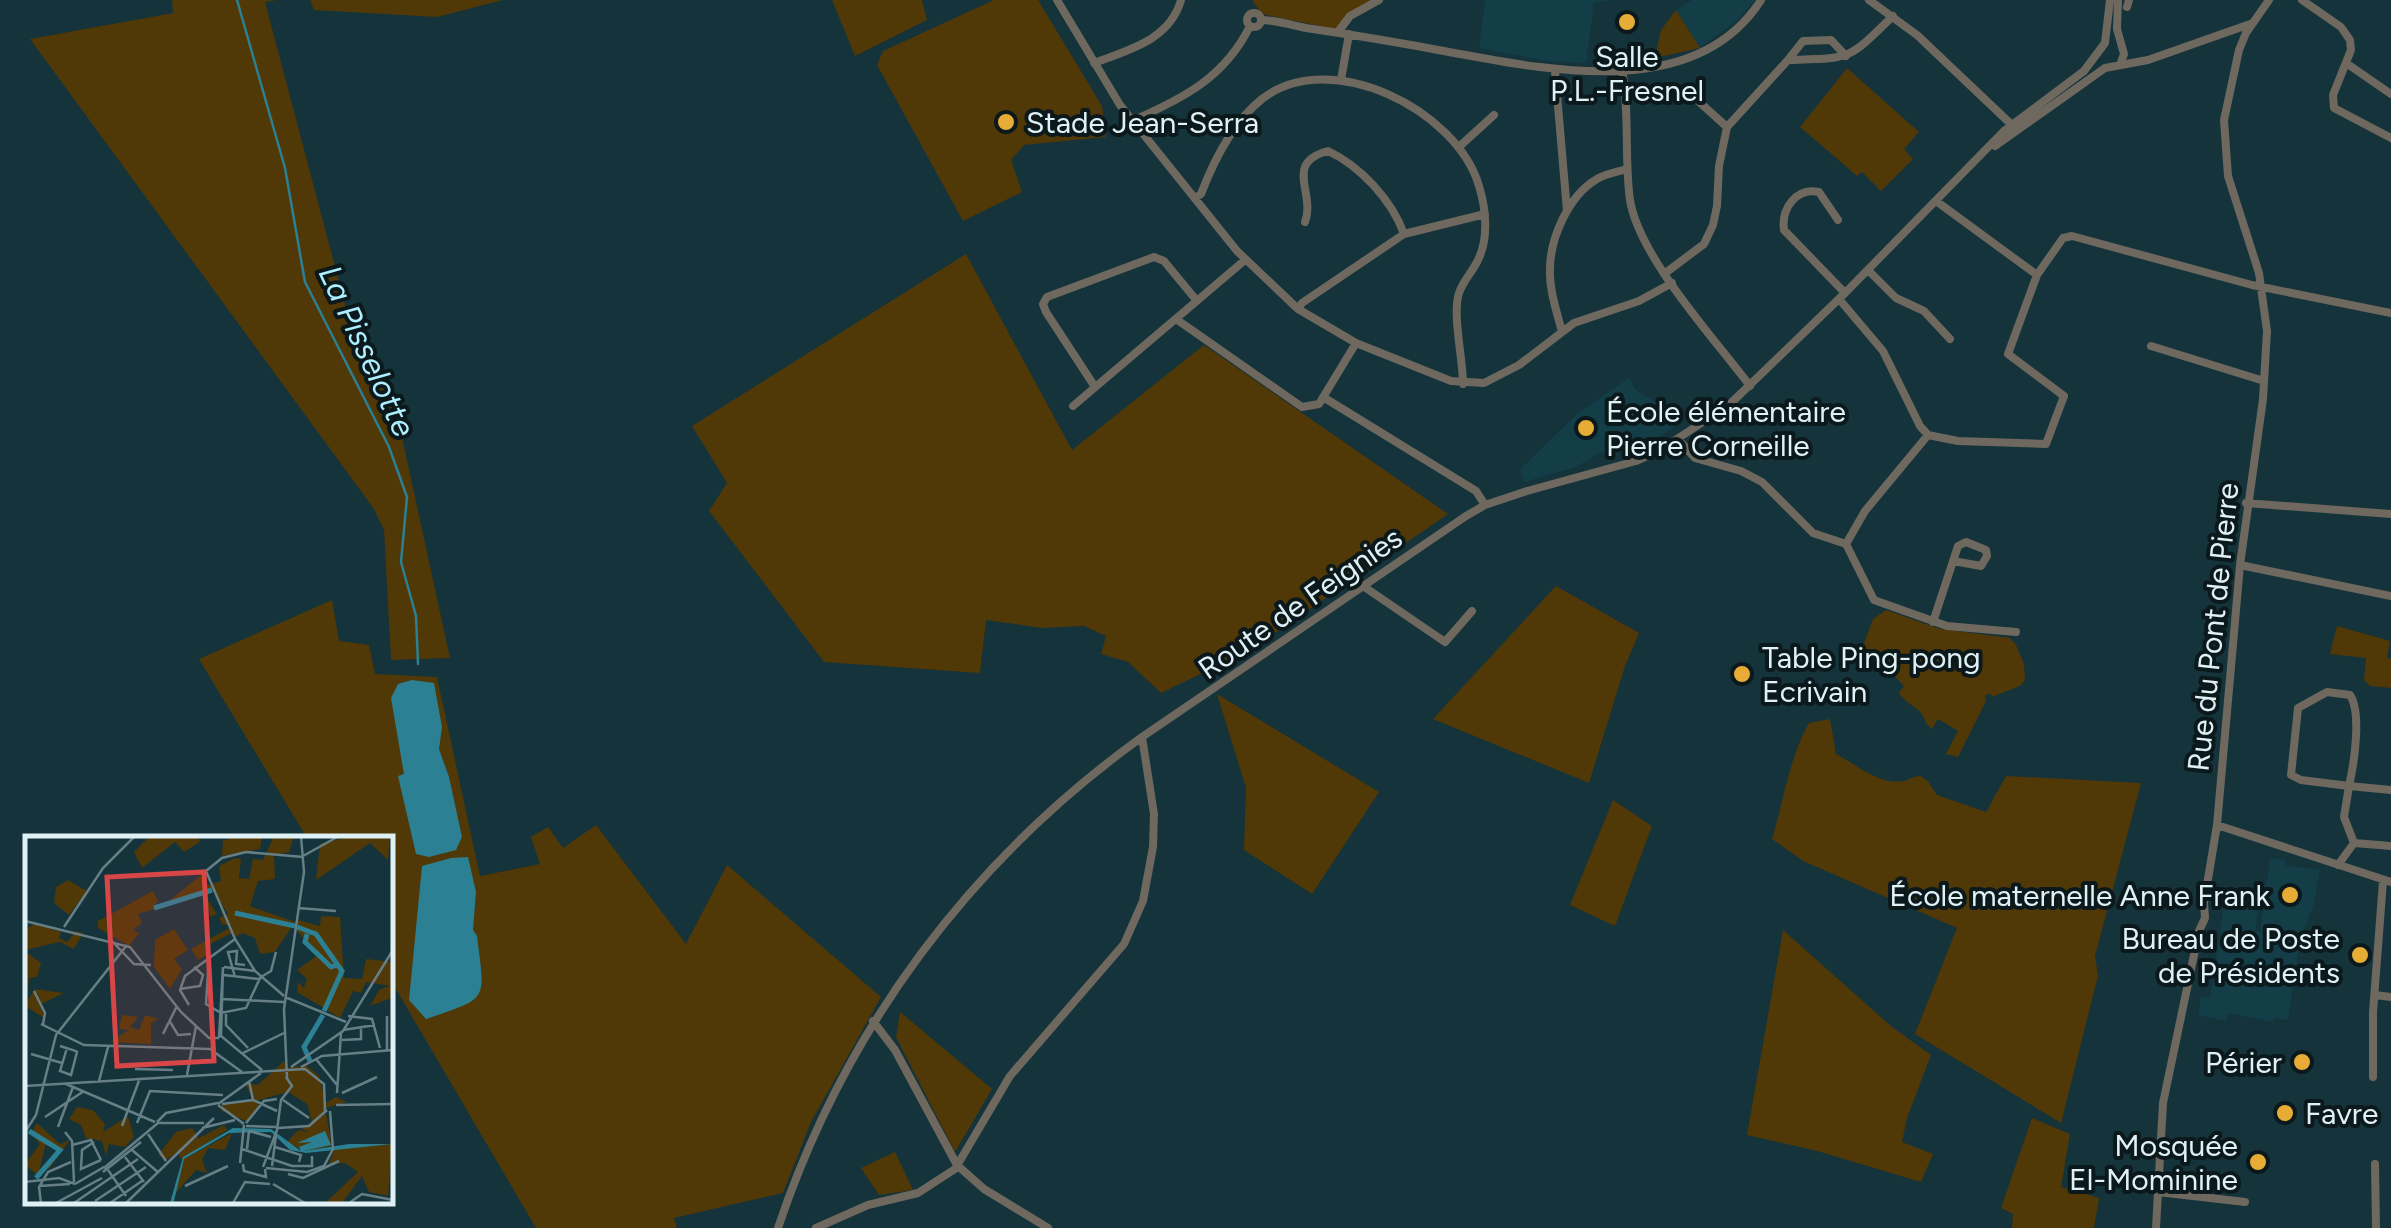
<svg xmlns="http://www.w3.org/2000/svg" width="2391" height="1228" font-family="Figtree,sans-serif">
<rect width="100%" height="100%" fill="#14333b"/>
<path fill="#133e48" d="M1485,0H1613L1594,3L1586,63L1547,61L1479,48Z
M1692,0H1755L1738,20L1700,48L1676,10Z
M1629,378L1635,389L1674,414L1676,426L1650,442L1634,446L1622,441L1618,443L1621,448L1608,457L1603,451L1576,467L1524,482L1520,469L1578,413Z
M2270,858L2285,860V865L2320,870L2313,907L2300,940L2288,1020L2274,1018L2273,1022L2228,1013L2226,1021L2198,1015L2201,997L2210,998L2224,905L2258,911L2255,931L2260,932Z"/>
<path fill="#503807" d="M172,0H277L265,2L346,308L398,419L450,658L391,660L384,530L374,509L30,39L173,13Z
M310,0H503L437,17L314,10Z
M832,0H922L927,20L855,56Z
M994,0H1038L1102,106L1106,137L1024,145L1011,160L1022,192L963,221L877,65L883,51Z
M1252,0H1377L1335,29L1262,14Z
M1676,10L1700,48L1655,58L1661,30Z
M1847,68L1919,132L1904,149L1913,159L1881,191L1862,172L1857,176L1800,127Z
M966,254L1072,450L1204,345L1448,514L1250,650L1161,693L1128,662L1101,654L1106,636L1084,626L1042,628L986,620L980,673L824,662L709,511L727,483L692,426Z
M1556,586L1639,633L1625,666L1589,783L1433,719Z
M332,600L339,641L369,645L375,674L437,677L480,876L540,864L531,837L548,827L563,848L596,825L686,944L727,865L881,997L811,1122L783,1193L674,1218L677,1228H536L390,979V838H307L199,659Z
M1886,610L1940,629L2010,638L2016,645L2024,664L2025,680L2020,686L1992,697L1991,694L1985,695L1986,701L1958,757L1946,754L1958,731L1938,719L1932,729C1924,724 1926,718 1920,712C1913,705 1906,703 1899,693L1904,686L1890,671L1886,677L1882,674L1887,663L1873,654L1867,664L1858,659L1873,619Z
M2337,626L2390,641L2387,658L2391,659V688L2370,686L2364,680L2366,658L2330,654Z
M1217,694L1379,792L1312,894L1244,850L1246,788Z
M1830,719L1836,754C1856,764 1880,786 1904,781C1910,779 1914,776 1920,776L1927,780L1937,795L1986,812L2006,776L2141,783L2095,956L2098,976L2061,1123L1915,1034L1957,928L1803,861L1772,839C1784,800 1789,758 1809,723Z
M1613,800L1652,826L1615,926L1570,905Z
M1783,930L1892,1027L1931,1055L1907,1118L1902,1142L1933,1154L1921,1182L1817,1151L1747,1135Z
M900,1012L992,1089L955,1152L896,1037Z
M2032,1118L2070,1134L2061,1187L2099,1198L2094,1228H2012L2013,1214L2001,1208Z
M895,1152L913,1190L879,1195L861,1168Z"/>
<path fill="#2b8094" d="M412,680L434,683L442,727L439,749L449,777L462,837L456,850L429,857L416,854L398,776L404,774L391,698L398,684Z
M468,857L476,892L473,930L477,936C485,1002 490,997 426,1019L409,1000L422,866L451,858Z"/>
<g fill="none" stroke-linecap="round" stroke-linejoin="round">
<path stroke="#2b8094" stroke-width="2.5" d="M237,0L285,168L305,282L389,447L407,497L401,562L416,616L418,664"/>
<path stroke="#6f685e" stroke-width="8" d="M1057,0L1120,105L1237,251L1298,309L1356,343L1451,381L1484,383L1519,365L1574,323L1639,301L1672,283
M1869,0L1917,35L2013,126
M2118,0L2117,29L2124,54L2120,65
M2302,0L2341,27L2350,40L2351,50L2333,95L2334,108L2391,138
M2127,7L2129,0
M1247 20a7 7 0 1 1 14 0a7 7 0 1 1-14 0Z
M1261,20C1276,20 1291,25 1306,28C1354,35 1402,43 1449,52C1547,70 1696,102 1761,0
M1338,32L1350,16L1379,0
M1788,60L1803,41L1831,40L1846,56
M1094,63C1128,50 1170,40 1181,0
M2346,63L2391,94
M1622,70C1630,112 1624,157 1630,200C1639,257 1714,338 1750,386
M1555,71L1567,211
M1341,80L1349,34
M1697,100L1727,127
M1134,120C1184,98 1225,77 1250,26
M1460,146L1494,115
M1995,146L2105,68L2148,60L2253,23
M1195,198L1201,194C1214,160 1233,122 1262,99C1330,46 1457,110 1479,186C1486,209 1489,238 1478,260C1473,271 1463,281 1459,293C1452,314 1463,359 1463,384
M1936,201L2037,275L2063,238L2072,236L2252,285L2391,313
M1838,220L1819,192C1796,187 1781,209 1784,230L1845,293
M1305,222C1316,193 1283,163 1328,151C1360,166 1392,200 1404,234
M1868,270L1896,298L1924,311L1950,339
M1664,274L1704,244L1713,225L1717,206L1719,166L1727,127L1788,60C1852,58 1847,61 1893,16
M1839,299L1883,351L1920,426L1928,435
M1298,309L1302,303L1404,234L1485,214
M1176,319L1302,407L1319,404L1356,343
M1562,332C1557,312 1549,290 1550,269C1550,238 1569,195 1597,179C1606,173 1617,172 1627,169
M2151,346L2264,381
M1095,387L1046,312L1043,304L1047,297L1154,257L1164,261L1197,301
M1323,397L1476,491L1485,505
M1073,406L1245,260
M1678,439L1695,458L1741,471L1762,482L1813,533L1846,544
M2246,503L2391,514
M1846,544L1865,511L1928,435L1958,441L2046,444L2064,396L2008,354L2037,275
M1846,544L1874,600L1947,626L2016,632
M2240,565L2391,596
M1363,586L1445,642L1472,611
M1933,622L1958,546L1966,542L1986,550L1987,556L1981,566L1953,561
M2217,825L2391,882
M2354,843L2391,846
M2338,865L2354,843L2344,817L2349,786L2301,780L2291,775L2298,708L2327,692L2350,695C2362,713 2354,764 2349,786L2391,790
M2375,995L2391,997
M873,1021L895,1050L957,1165L984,1189L1048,1228
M2373,1077V1012L2383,881
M2375,1164L2376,1228
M2158,1192L2245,1202
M778,1228C845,1028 971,860 1142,737L1466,516L1485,505L1527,491L1636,461L1660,450L1729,405L1845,293L2004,131L2084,71L2105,43L2110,0
M816,1228L868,1205L918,1193L955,1169L1010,1076L1124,944L1143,901L1153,847L1154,814L1142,737
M2156,1228L2163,1103L2199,931L2205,918L2204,903L2217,825L2240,565L2263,399L2267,331L2259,273L2228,176L2224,120L2239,50L2246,33L2269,0"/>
</g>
<g fill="#e7ac36" stroke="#0c191c" stroke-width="4">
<circle cx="1627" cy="22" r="10"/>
<circle cx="1006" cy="122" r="10"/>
<circle cx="1586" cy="428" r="10"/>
<circle cx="1742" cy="674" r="10"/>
<circle cx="2290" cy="895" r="10"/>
<circle cx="2360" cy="955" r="10"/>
<circle cx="2302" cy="1062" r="10"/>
<circle cx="2285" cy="1113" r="10"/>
<circle cx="2258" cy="1162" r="10"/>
</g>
<g text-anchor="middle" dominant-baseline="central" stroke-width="8" stroke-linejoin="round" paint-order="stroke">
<g font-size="30" fill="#e0f1f6" stroke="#0c191c" text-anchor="start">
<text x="1627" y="56" text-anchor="middle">Salle<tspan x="1627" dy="34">P.L.-Fresnel</tspan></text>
<text x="1026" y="122">Stade Jean-Serra</text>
<text x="1606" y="411">École élémentaire<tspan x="1606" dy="34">Pierre Corneille</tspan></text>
<text x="1762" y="657">Table Ping-pong<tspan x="1762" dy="34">Ecrivain</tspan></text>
<text x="2270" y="895" text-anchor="end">École maternelle Anne Frank</text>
<text x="2340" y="938" text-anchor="end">Bureau de Poste<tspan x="2340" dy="34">de Présidents</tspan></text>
<text x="2282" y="1062" text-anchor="end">Périer</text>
<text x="2305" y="1113">Favre</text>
<text x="2238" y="1145" text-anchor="end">Mosquée<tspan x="2238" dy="34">El-Mominine</tspan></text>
</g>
<g font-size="30" fill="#e0f1f6" stroke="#0c191c">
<text transform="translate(1300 603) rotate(-35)">Route de Feignies</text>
<text transform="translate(2213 627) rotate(-84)">Rue du Pont de Pierre</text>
</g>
<g font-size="32" font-style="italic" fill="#adeeff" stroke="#0c191c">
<text transform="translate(367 351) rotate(65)">La Pisselotte</text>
</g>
</g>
<g transform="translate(25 836)">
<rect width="368" height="368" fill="#14333b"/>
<path d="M125,0H173L175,6L159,16L150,6L117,32L109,16ZM198,0H237L235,13L197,20L198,4H204ZM249,0H269L264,16L249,19L250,43L233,45L225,70L270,86L250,116L235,118L230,102L218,97L210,101L209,96L181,110L185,117L173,124L166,113L208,90L197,88L194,82L203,78L188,55L181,61L192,78L185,81L180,57L113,78L117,87L108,94L114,97L104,110L73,92V85L128,55L133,65L128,70L139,69L176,39L179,50L196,45L194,30L210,22L216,23L214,42L224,43L228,23L238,24ZM327,0H365L363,24L345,7L291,44L295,8ZM43,44L62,55L44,79L29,67L31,51ZM296,80L315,81L319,142L337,143L341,123L367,126V162L345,170L355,153L365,150L341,146L336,157L328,155L315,182L272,156L273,146L279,152L282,143L272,134L293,119L272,95L273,84L295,90ZM10,88L36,96L34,102L42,106L51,95L58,97L49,113L35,106L0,114V93ZM149,93L163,114L149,123L157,133L145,153L129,131L130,104ZM0,115L16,127L12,141L4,142L2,165L10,153L39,157L16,168L19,182L0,170ZM97,179L113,181L105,191L114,194L120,179L134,183L126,187V208L85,206L104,194L94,193ZM259,225L262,232L281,229L294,240L301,267L311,261L322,266L300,272L307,310L280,315L262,306L273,294L283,296L276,292L287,286L282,268L263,256L230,265L234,270L223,286L197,275V269L228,264L220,247L233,249ZM52,271L68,274L80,288L78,296L103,280L109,301L100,311L84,308L81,320L77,305L61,302L56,289L44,283ZM12,287L35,308L45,304L24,333L19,329L33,314L21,307L13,340L0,328L15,308L6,297ZM199,289L202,294L156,324L153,316L141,324L133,319L151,296L167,292L174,302ZM207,297L200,314L183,312L177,324L182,337L171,334L149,359L159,323ZM367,308L363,360L344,356L337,340L317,367H300L333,336L320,327L304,328L310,312Z" fill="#503807"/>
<path d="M208,292L246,293L276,315L274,311L287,306L272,307L300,295L306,309L278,315L324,308H367L281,317L265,314L246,296L204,297L159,323L149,365L145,367L158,321Z" fill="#2b8094"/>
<path fill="none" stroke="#2b8094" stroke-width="5" d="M129,72L187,54M210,77L270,90M272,91L291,98L317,135L299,175M282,98L280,106L306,131L312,129M285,225L279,211L298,179M4,295L35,314L11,342"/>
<path fill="none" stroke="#667f86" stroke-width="2.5" d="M278,20L314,0M273,72L311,75M0,85L105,111L156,176L184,202H194M39,91L78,32L110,0M84,102L109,128L126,129M0,122V167M199,131L230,135M183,136L181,168L196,177L221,172L236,140M199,139L234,143M210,141L203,116L212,115L211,128L220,129M236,141L246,135L251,116M155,153L175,150L178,139L169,131M9,155L20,177L18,188M259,160L230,135L210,103L181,35L197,22L221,16L278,21M260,161L321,186M197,163L259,166M164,169L155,154L160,140L210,103M201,178V189L223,212M323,180L347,183L355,212M144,184L153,199L166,198M16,188L59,209L185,213L217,236M318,194L350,189M138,198L152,170M194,202L198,131L196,200L237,234M317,204L336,203V191M35,210L51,215L52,216L46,239L35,235L42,212M362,216V180M6,218L37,227M216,218L259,197M291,223L312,249M266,231L318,195L368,114M276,231L297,220L368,214M110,233L148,234M162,239L171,190M262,242L259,173L279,36L276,0M74,245L83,211M224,245L228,264L252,275M41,248L130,286M0,250L280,233L299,248L300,275M312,257L316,197M317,257L352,241M258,264L284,282M193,268L236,237M197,268L228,264M193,269L219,288M311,269L368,268M20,281L59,255M132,286L141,277L193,267M112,287L125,255L198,259M133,287H179M221,287L239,265L252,263M97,290L115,242M221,290L251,291M33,291L48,251M177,292L210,284M253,292L284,290L302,274M252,294L256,264L267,250L261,241M0,296L11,279L31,199L102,109M40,296L47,305L49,346M123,298L141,325M69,306L57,314L56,333L76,324M47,309L66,304L76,324M250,311L276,319L274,326M217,313L267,330H287V320M222,313L224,295L246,301M107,314L134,337M100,321L119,346M215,327L219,289M218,328L219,335L241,341L240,333M247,330L251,299M238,331L252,294M79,332L133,287M241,332L282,336L299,330L308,313L305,275M83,334L101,360M78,336L116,306M263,338L278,342L314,325M0,346L34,342L50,348M50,348L79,331M248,348L280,367M14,350L45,348M160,350L203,330M70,365L121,331M16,367L14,351L23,336L46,326M31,367L77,342M49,367L113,323M85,367L117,345M101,367L189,282M208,367L220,346L245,348M324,367L337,358L368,364"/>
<path fill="#d84647" fill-opacity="0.15" stroke="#d84647" stroke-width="5" d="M179,36L189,225L92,230L82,41Z"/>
<rect width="368" height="368" fill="none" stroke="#e0f1f6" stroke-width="5"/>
</g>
</svg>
